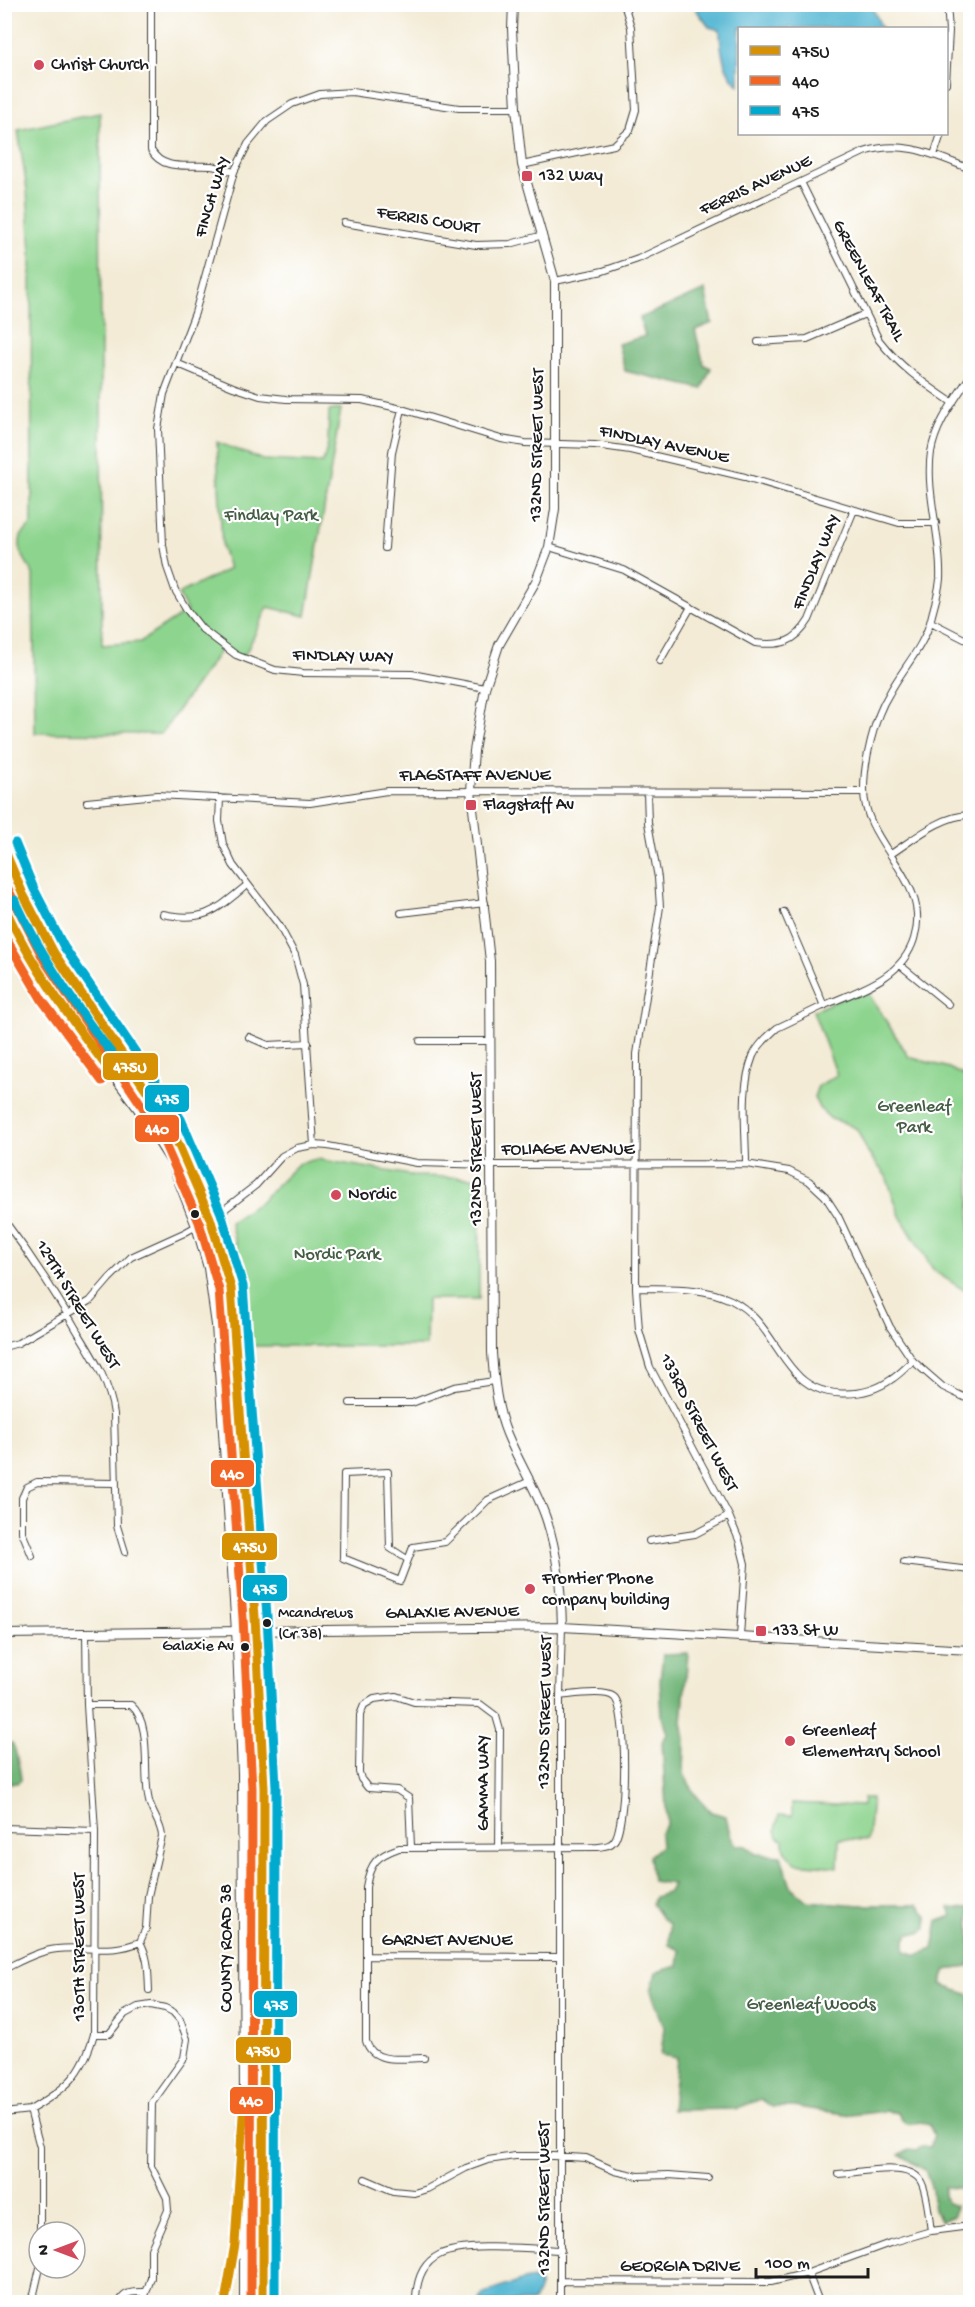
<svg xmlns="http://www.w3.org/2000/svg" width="975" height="2307" font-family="'Gochi Hand',sans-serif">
<rect width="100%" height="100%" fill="#fff"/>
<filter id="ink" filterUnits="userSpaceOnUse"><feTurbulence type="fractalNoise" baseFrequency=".0167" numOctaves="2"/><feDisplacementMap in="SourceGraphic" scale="12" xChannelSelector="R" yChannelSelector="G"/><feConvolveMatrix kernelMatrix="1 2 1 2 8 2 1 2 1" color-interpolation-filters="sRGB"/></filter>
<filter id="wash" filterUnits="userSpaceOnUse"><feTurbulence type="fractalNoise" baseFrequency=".008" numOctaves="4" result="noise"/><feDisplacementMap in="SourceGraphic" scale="24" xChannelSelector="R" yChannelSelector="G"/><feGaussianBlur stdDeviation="1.35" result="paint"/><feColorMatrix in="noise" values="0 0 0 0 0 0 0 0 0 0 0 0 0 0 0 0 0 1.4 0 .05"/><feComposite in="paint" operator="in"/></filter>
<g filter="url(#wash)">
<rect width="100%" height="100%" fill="#f3ebd5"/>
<path fill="#8dd48e" stroke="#547855" stroke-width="1.5" d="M100,113L102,645L140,642L187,611L178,594L229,569L222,547L217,442L263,460L323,463L328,443L329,411L341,409L306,616L268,607L243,659L223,647L161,734L35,733L33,574L20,551V541L21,536L32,524L31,252L27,190L18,130Z
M865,988L909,1057L949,1068L970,1079V1294L934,1271L900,1216L886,1176L868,1153L857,1129L845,1123L831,1119L819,1108L814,1097L818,1086L837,1075L813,1011Z
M317,1159L416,1176L480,1178L479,1299H427L426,1346H252L246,1284L230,1222L260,1202L298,1164Z
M863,1798H872L868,1840L839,1839L838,1867L795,1863C788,1855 783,1850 784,1841L778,1837L776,1830L779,1815L792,1816V1803L862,1806Z"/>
<path fill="#72b679" stroke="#47694a" stroke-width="1.5" d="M705,290L712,323L695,330L704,365L711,368L702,389L625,371L618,344L645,336L640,318Z
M688,1653L682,1722L685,1739L684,1774L695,1794L711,1812L726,1816L730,1835L736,1845L746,1846L756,1854L781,1856L791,1887L807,1901L861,1905H918L927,1916V1928L922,1933H909L905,1940V1951L917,1955L933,1949L938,1921L952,1916L949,1908L970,1909V1960L968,1967L946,1970L941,1985L970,1995V2139H968L962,2157L967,2158L970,2169V2189L944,2187V2195L947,2203L956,2206L954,2216L941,2221L934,2211L932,2190L925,2170L899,2155L909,2149L917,2150L922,2146L929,2147L934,2136L929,2124C915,2117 907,2133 898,2113L886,2111L852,2115L796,2107H772L761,2099L735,2109L672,2110L677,2058L661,2055L664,2027L651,1991L656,1972L678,1966L680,1950L669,1945V1924L663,1920L652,1904L655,1897L669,1892L673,1884L652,1881L649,1856L661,1846L660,1834L667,1824L662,1742L668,1733L662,1717L660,1681L663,1654Z
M5,1743H12C15,1747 21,1774 21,1780L17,1783H5Z"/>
<path fill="#54b7d3" stroke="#386a78" stroke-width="1.5" d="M696,4L871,5L882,28H740L739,85C724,75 720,48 720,30L709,27L695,8Z
M527,2279L537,2280C543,2287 537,2295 532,2302H479L484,2293Z"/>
</g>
<g filter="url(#ink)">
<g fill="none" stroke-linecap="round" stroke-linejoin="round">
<defs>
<path id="minor" d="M151,4V150C163,172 189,164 211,166C219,167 227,170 234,172
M946,83L949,31L947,4
M934,155L941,134
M522,165L614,145L630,130L636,110L631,27L624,4
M801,182L879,340C901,368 924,383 953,403
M344,223L476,245L510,244L543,235
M555,281L603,271L638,259L864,152C903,139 934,155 970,169
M758,342L807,339L865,314
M176,363L233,387L260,396L286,399L362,400L402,409L501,439L525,443L595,445L630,450L745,477L899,523H936
M549,547L624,570L755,643C781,646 795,643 809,620L854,510
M385,548L392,452L402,409
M931,622L970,642
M660,661L691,607
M485,688L412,674L303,673L275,670L236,655L202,629L187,610L175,590L167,567L163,545L158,429L164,394L195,313L234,172L248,144L267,121L292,104L320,94L352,92L459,108H516
M647,792L648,823L658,878L660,907L637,1054L636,1288L639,1330L650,1367L729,1516L739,1540L745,1564L740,1636
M220,798L219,821L223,844L233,865L279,925L295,955L303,985L314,1145
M87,802L157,795L310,803L387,791L863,792
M891,854C914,839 942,815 970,815
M784,912L824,1006
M401,913L485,903
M163,914C205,923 216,910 247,885
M900,965L948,1004
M249,1037L268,1045L308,1043
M420,1041H491
M746,1164C746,1130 740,1089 753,1056C758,1045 768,1036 777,1028C794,1020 810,1012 827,1004C860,990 902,978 914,939C933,880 863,845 864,789C864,761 874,718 889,694C902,669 924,647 931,619C934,606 939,592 940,579C942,538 925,493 931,452C936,423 955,400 970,376
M4,1220C32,1257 56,1294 79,1334C95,1360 110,1384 114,1414L117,1526L125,1552
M636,1288C669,1289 701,1286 731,1300C763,1316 773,1348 795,1372C818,1400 864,1399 892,1379C900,1374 906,1367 913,1361
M4,1347L18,1343L90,1301L109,1279L131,1257L184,1233L221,1212L256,1185L282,1156L297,1148L314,1145L328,1146L417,1163L492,1165L746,1164L789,1171L809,1181L825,1196L838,1216L890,1327L913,1361L943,1387L970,1400
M350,1403H412L454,1387L494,1381
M649,1541L695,1534L729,1516
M32,1556L22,1532V1498L27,1487L37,1482L116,1483
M407,1559L390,1548L388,1472L344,1474L343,1558L400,1581L413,1547L445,1542L488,1500L530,1481
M904,1562L970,1570
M87,1705H131C153,1724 142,1775 149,1801C152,1814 161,1823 162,1836L148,1896L146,1928L140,1942
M4,1828L95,1831
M411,1847L409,1798L397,1790L368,1788L361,1779L359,1772L360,1715L364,1705L374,1699L396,1696L414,1702L480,1704L496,1716L500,1730L499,1848
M140,1942C149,1958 148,1972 149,1990
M367,1956L560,1957
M4,1969C21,1961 38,1951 57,1949C85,1946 112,1954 140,1942
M94,2034H109L125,2014L138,2007L151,2005L165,2008L173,2012L180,2020L187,2039L184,2058L152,2103L151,2166L167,2198L168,2210L151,2249V2278L143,2302
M424,2058C404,2058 373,2065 366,2041V1887C370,1862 377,1856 399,1848L598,1847C605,1846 610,1846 614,1841C627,1825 628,1709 614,1697C605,1689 572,1695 560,1696
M4,2113L30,2110
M838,2174C858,2173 908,2161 920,2180C927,2190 929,2218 931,2231
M365,2179L393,2191L414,2193L427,2189L466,2168L488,2160L515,2156H553L586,2158L615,2171L638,2176L669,2175L708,2178
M40,2232V2147L30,2110C67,2088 82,2076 94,2034L95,1831L87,1705L86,1633
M808,2273L819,2302
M560,2281L771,2282L808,2273L890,2243L931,2231L970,2226
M32,2302L40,2268
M120,2302C124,2291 135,2292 146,2292
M416,2302C416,2284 421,2264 439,2255C465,2242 531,2249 561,2250
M560,2302V1696L562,1627"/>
<path id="tertiary" d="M513,4L512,29L516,108L522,165L555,281V509L549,547L536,581L499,645L485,688L474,751L471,791L490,961L492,1353C494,1380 497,1410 507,1434C519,1463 536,1489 546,1518C558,1554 561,1589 562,1627
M4,1634L562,1627L970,1650"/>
<path id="secondary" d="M4,848L23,894L54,953L170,1125L210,1218L231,1288L255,1617L264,1788L263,2302
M4,905L11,922L48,987L138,1109L171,1162L196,1226L208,1268L216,1325L237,1647L242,1773L244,2101
M244,2302V2180"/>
<path id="motorway" d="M225,2302L235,2244L244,2097"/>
</defs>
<use href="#minor" stroke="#3c3b38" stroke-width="8"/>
<use href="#tertiary" stroke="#3c3b38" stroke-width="10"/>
<use href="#secondary" stroke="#3c3b38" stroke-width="10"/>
<use href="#motorway" stroke="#3c3b38" stroke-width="13"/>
<use href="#minor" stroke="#fff" stroke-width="6"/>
<use href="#tertiary" stroke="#fff" stroke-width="8"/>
<use href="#secondary" stroke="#fff" stroke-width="8"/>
<use href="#motorway" stroke="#fff" stroke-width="10"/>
<defs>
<path id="bus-1" d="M4,849L23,894L54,953L170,1125L210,1218L231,1288L255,1617L264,1788L263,2302
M4,906C32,968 72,1021 113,1075
M225,2302L235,2244L244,2100"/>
<path id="bus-2" d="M4,881L44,960L159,1131L199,1222L219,1290L243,1618L252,1788L251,2302
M4,935L42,1000L102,1081"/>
<path id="bus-3" d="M15,843L34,889L64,947L181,1119L221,1213L243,1286L267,1616L276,1787L275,2302
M15,900C43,961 81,1014 122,1067"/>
</defs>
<use href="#bus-1" stroke="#fff" stroke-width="14"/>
<use href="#bus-2" stroke="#fff" stroke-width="14"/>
<use href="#bus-3" stroke="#fff" stroke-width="14"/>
<use href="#bus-1" stroke="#d69104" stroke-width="9"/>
<use href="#bus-2" stroke="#f26522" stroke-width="9"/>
<use href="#bus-3" stroke="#00a9ce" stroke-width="9"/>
</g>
</g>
<g fill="#d1495b" stroke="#fff" stroke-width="2">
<circle cx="39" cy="65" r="6"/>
<rect x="521" y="170" width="12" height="12" rx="3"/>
<rect x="465" y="799" width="12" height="12" rx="3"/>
<circle cx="336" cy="1195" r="6"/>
<circle cx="530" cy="1589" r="6"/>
<rect x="755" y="1625" width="12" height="12" rx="3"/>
<circle cx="790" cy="1741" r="6"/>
</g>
<g fill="#1c1c1c" stroke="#fff" stroke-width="2">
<circle cx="195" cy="1214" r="5"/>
<circle cx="267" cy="1623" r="5"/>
<circle cx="245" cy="1647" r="5"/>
</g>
<g text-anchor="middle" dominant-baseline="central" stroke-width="4.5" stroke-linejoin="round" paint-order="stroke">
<g font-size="16" fill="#1c1c1c" stroke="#fff" text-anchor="start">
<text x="278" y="1614">Mcandrews<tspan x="278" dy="21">(Cr 38)</tspan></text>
<text x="234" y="1647" text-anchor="end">Galaxie Av</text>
</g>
<g font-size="18" fill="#1c1c1c" stroke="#fff" text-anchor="start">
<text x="51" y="65">Christ Church</text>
<text x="539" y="176">132 Way</text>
<text x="483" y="805">Flagstaff Av</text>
<text x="348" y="1195">Nordic</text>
<text x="542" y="1579">Frontier Phone<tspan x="542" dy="21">company building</tspan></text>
<text x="773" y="1631">133 St W</text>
<text x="802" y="1731">Greenleaf<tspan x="802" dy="21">Elementary School</tspan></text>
</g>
<g font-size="18" fill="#1c1c1c" stroke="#fff">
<text transform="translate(756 186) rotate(-25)">FERRIS AVENUE</text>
<text transform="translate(213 197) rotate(-73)">FINCH WAY</text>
<text transform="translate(428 221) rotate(9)">FERRIS COURT</text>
<text transform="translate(868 281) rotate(62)">GREENLEAF TRAIL</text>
<text transform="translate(538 445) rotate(-89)">132ND STREET WEST</text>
<text transform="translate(664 445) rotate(12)">FINDLAY AVENUE</text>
<text transform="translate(817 562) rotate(-68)">FINDLAY WAY</text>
<text transform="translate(343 657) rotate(1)">FINDLAY WAY</text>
<text x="475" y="776">FLAGSTAFF AVENUE</text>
<text transform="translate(477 1149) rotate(-90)">132ND STREET WEST</text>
<text x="568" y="1150">FOLIAGE AVENUE</text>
<text transform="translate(77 1305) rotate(59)">129TH STREET WEST</text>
<text transform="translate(698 1423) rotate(63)">133RD STREET WEST</text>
<text transform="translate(452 1613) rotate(-1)">GALAXIE AVENUE</text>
<text transform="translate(546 1712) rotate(-89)">132ND STREET WEST</text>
<text transform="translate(484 1783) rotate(-90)">GAMMA WAY</text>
<text x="447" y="1941">GARNET AVENUE</text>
<text transform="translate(80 1947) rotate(-90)">130TH STREET WEST</text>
<text transform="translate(227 1948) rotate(-90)">COUNTY ROAD 38</text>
<text transform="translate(545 2198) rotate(-90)">132ND STREET WEST</text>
<text x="680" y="2267">GEORGIA DRIVE</text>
</g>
<g font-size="18" fill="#445c44" stroke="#fff">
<text x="271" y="516">Findlay Park</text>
<text x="914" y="1107">Greenleaf<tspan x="914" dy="21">Park</tspan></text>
<text x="337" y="1255">Nordic Park</text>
<text x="811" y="2005">Greenleaf Woods</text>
</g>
</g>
<g stroke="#fff" stroke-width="2">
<rect x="102" y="1052" width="57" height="29" rx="6" fill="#d69104"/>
<rect x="144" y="1084" width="46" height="29" rx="6" fill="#00a9ce"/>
<rect x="134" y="1114" width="46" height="29" rx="6" fill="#f26522"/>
<rect x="210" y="1459" width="45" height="29" rx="6" fill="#f26522"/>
<rect x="221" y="1532" width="57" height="29" rx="6" fill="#d69104"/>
<rect x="242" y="1574" width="46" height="28" rx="6" fill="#00a9ce"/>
<rect x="253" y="1990" width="45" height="28" rx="6" fill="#00a9ce"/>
<rect x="235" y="2036" width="57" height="28" rx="6" fill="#d69104"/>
<rect x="229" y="2086" width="45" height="29" rx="6" fill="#f26522"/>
</g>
<g font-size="16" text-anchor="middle" font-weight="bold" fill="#fff">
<text x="130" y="1072">475U</text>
<text x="167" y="1104">475</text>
<text x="157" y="1134">440</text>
<text x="232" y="1479">440</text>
<text x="250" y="1552">475U</text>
<text x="265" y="1594">475</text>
<text x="276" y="2010">475</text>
<text x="263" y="2056">475U</text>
<text x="251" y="2106">440</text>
</g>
<rect width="975" height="2307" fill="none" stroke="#fff" stroke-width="24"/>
<rect x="738" y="27" width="210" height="108" fill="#ffffff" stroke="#a4a4a4" stroke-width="1.5"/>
<rect x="750" y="46" width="30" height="9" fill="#d69104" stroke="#a4a4a4" stroke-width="1.5"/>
<text x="792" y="57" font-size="18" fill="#1c1c1c">475U</text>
<rect x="750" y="76" width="30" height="9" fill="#f26522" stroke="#a4a4a4" stroke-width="1.5"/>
<text x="792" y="87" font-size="18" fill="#1c1c1c">440</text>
<rect x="750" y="106" width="30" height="9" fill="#00a9ce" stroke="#a4a4a4" stroke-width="1.5"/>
<text x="792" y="117" font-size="18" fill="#1c1c1c">475</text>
<g transform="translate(57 2250) rotate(270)"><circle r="28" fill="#ffffff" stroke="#a4a4a4" stroke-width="1.5"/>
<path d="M0-4.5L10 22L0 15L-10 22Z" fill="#d1495b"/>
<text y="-9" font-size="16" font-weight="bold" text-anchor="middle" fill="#1c1c1c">N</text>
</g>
<path d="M756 2268v9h112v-9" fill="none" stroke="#1c1c1c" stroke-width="3"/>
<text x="765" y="2268" font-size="18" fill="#1c1c1c" stroke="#ffffff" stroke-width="4.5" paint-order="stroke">100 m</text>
</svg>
